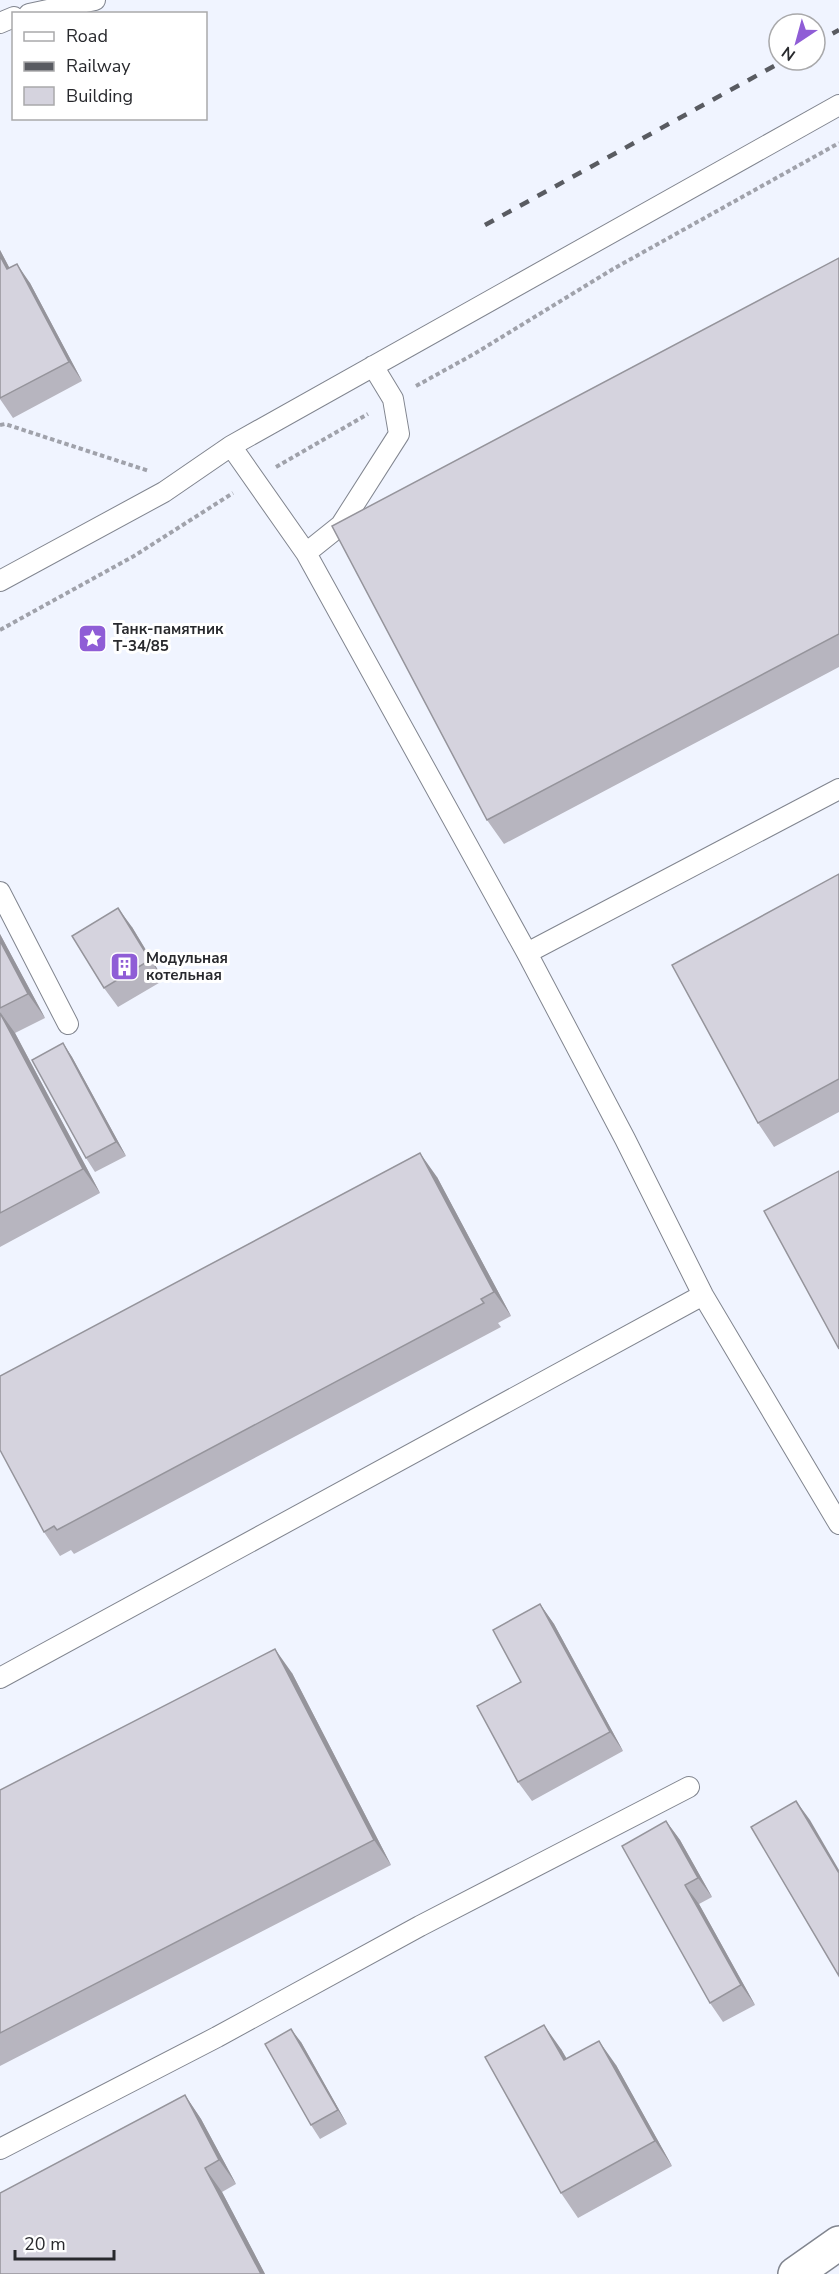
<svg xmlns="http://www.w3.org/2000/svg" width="839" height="2274" font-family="'Nunito Sans',sans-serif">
<rect width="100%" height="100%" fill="#f0f4ff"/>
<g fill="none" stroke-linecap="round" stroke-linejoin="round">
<defs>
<path id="lane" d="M29,14L95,0
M0,23L14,17
M231,446L306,553L527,953L625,1139L703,1295L839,1524
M306,553L341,525L399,434L393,399L373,366
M0,581L164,492L231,446L839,105
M0,892L68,1024
M527,953L839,789
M0,1678L703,1295
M0,2149L217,2037L420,1926L689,1787"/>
<path id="street" d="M795,2274L839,2243"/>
</defs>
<use href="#lane" stroke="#81858f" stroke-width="22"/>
<use href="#street" stroke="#81858f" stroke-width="36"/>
<path stroke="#a0a2ab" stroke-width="4" stroke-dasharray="4.5 3" stroke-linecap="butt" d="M416,386L474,354L613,269L839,143
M0,425L5,424L149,471
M276,467L368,414
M0,630L134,556L233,493"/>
<use href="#lane" stroke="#fff" stroke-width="20"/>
<use href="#street" stroke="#fff" stroke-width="33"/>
<path stroke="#595b61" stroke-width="4.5" stroke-dasharray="10 10" stroke-linecap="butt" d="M815,43L839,30
M485,225L785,60"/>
</g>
<path fill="#b7b5bf" d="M0,250L9,267L30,283L82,381L13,418L0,399Z
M839,258V667L504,844L487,820Z
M839,874V1112L774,1147L758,1123Z
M132,927L164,980L118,1007L104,988Z
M0,934L45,1018L15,1033L100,1193L0,1247Z
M63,1043L72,1057L126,1156L95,1172L86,1158Z
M437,1177L511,1316L498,1323L501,1327L74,1554L71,1550L60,1556L44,1532Z
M540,1604L554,1624L623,1751L532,1801L518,1782L521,1682Z
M292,1673L391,1865L0,2066V1790Z
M666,1821L680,1840L712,1897L699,1904L755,2005L723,2022L710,2003Z
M301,2042L347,2124L320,2139L311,2125Z
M561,2049L567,2059L616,2065L672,2166L578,2218L561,2193Z
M185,2095L201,2119L236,2184L222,2192L265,2274H0Z"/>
<path fill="#95949b" d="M0,250L20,288L7,269L0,256Z
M17,264L30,283L82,381L69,362Z
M118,908L132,927L164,980L150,960Z
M0,934L45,1018L28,994L0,941Z
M0,1012L15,1033L100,1193L83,1169Z
M63,1043L72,1057L126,1156L116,1142Z
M420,1153L437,1177L511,1316L494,1292Z
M540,1604L554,1624L623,1751L610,1732Z
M275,1649L292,1673L391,1865L374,1840Z
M796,1801L810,1820L839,1870V1873Z
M666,1821L680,1840L712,1897L698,1878Z
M685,1885L699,1904L755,2005L741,1985Z
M544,2025L561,2049L581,2084L564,2060Z
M291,2029L301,2042L347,2124L338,2110Z
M599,2041L616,2065L672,2166L655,2141Z
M185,2095L201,2119L236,2184L219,2160Z
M205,2168L222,2192L265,2274H261Z"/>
<path fill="#d5d3de" stroke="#95949b" stroke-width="1.5" d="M0,256L7,269L17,264L69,362L0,398Z
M839,258V634L487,820L332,526Z
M839,874V1079L758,1123L672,965Z
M118,908L150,960L104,988L72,936Z
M0,941L28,994L0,1008Z
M0,1013L83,1169L0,1213Z
M63,1043L116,1142L86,1158L32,1060Z
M420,1153L494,1292L481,1299L484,1303L57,1530L54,1526L44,1532L0,1450V1376Z
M839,1171V1349L764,1211Z
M540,1604L610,1732L518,1782L477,1706L521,1682L493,1630Z
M275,1649L374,1840L0,2033V1790Z
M796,1801L839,1873V1976L751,1827Z
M666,1821L698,1878L685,1885L741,1985L710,2003L622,1846Z
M544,2025L564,2060L599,2041L655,2141L561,2193L485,2057Z
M291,2029L338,2110L311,2125L265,2044Z
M185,2095L219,2160L205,2168L261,2274H0V2193Z"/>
<defs>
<symbol id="sight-square" viewBox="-11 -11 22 22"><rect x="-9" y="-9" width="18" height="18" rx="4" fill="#8f5dd6" stroke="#fff"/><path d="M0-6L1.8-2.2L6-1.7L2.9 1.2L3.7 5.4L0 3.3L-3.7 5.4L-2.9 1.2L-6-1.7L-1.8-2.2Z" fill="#fff"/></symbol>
<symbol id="building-square" viewBox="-11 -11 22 22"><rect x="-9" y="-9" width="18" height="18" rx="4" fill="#8f5dd6" stroke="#fff"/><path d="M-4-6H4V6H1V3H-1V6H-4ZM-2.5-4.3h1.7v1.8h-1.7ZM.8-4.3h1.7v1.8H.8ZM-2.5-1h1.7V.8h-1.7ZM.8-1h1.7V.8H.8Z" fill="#fff"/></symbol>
</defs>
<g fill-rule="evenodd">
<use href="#sight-square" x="76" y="622" width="33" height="33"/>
<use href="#building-square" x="108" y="950" width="33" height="33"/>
</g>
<g text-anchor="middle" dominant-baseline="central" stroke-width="6" stroke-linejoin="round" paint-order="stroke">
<g font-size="15" font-weight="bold" fill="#28292d" stroke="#fff" text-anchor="start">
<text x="113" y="629">Танк-памятник<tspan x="113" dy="17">Т-34/85</tspan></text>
<text x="146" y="958">Модульная<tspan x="146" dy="17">котельная</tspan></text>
</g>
</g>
<rect x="12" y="12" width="195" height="108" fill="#ffffff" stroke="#a9a9ab" stroke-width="1.5"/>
<rect x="24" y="32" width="30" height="9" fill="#ffffff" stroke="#a9a9ab" stroke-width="1.5"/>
<text x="66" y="42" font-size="18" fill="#28292d">Road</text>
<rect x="24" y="62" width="30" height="9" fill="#595b61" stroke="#a9a9ab" stroke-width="1.5"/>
<text x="66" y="72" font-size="18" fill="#28292d">Railway</text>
<rect x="24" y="87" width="30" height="18" fill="#d5d3de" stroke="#a9a9ab" stroke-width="1.5"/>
<text x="66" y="102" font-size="18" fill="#28292d">Building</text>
<g transform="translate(797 42) rotate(216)"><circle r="28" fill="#ffffff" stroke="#a9a9ab" stroke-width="1.5"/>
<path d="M0-4.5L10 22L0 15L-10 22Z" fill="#8f5dd6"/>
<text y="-9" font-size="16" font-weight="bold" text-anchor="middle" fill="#28292d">N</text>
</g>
<path d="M15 2250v9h99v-9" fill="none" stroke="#28292d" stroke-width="3"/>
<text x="24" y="2250" font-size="18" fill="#28292d" stroke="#ffffff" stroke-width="4.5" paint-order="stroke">20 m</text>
</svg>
